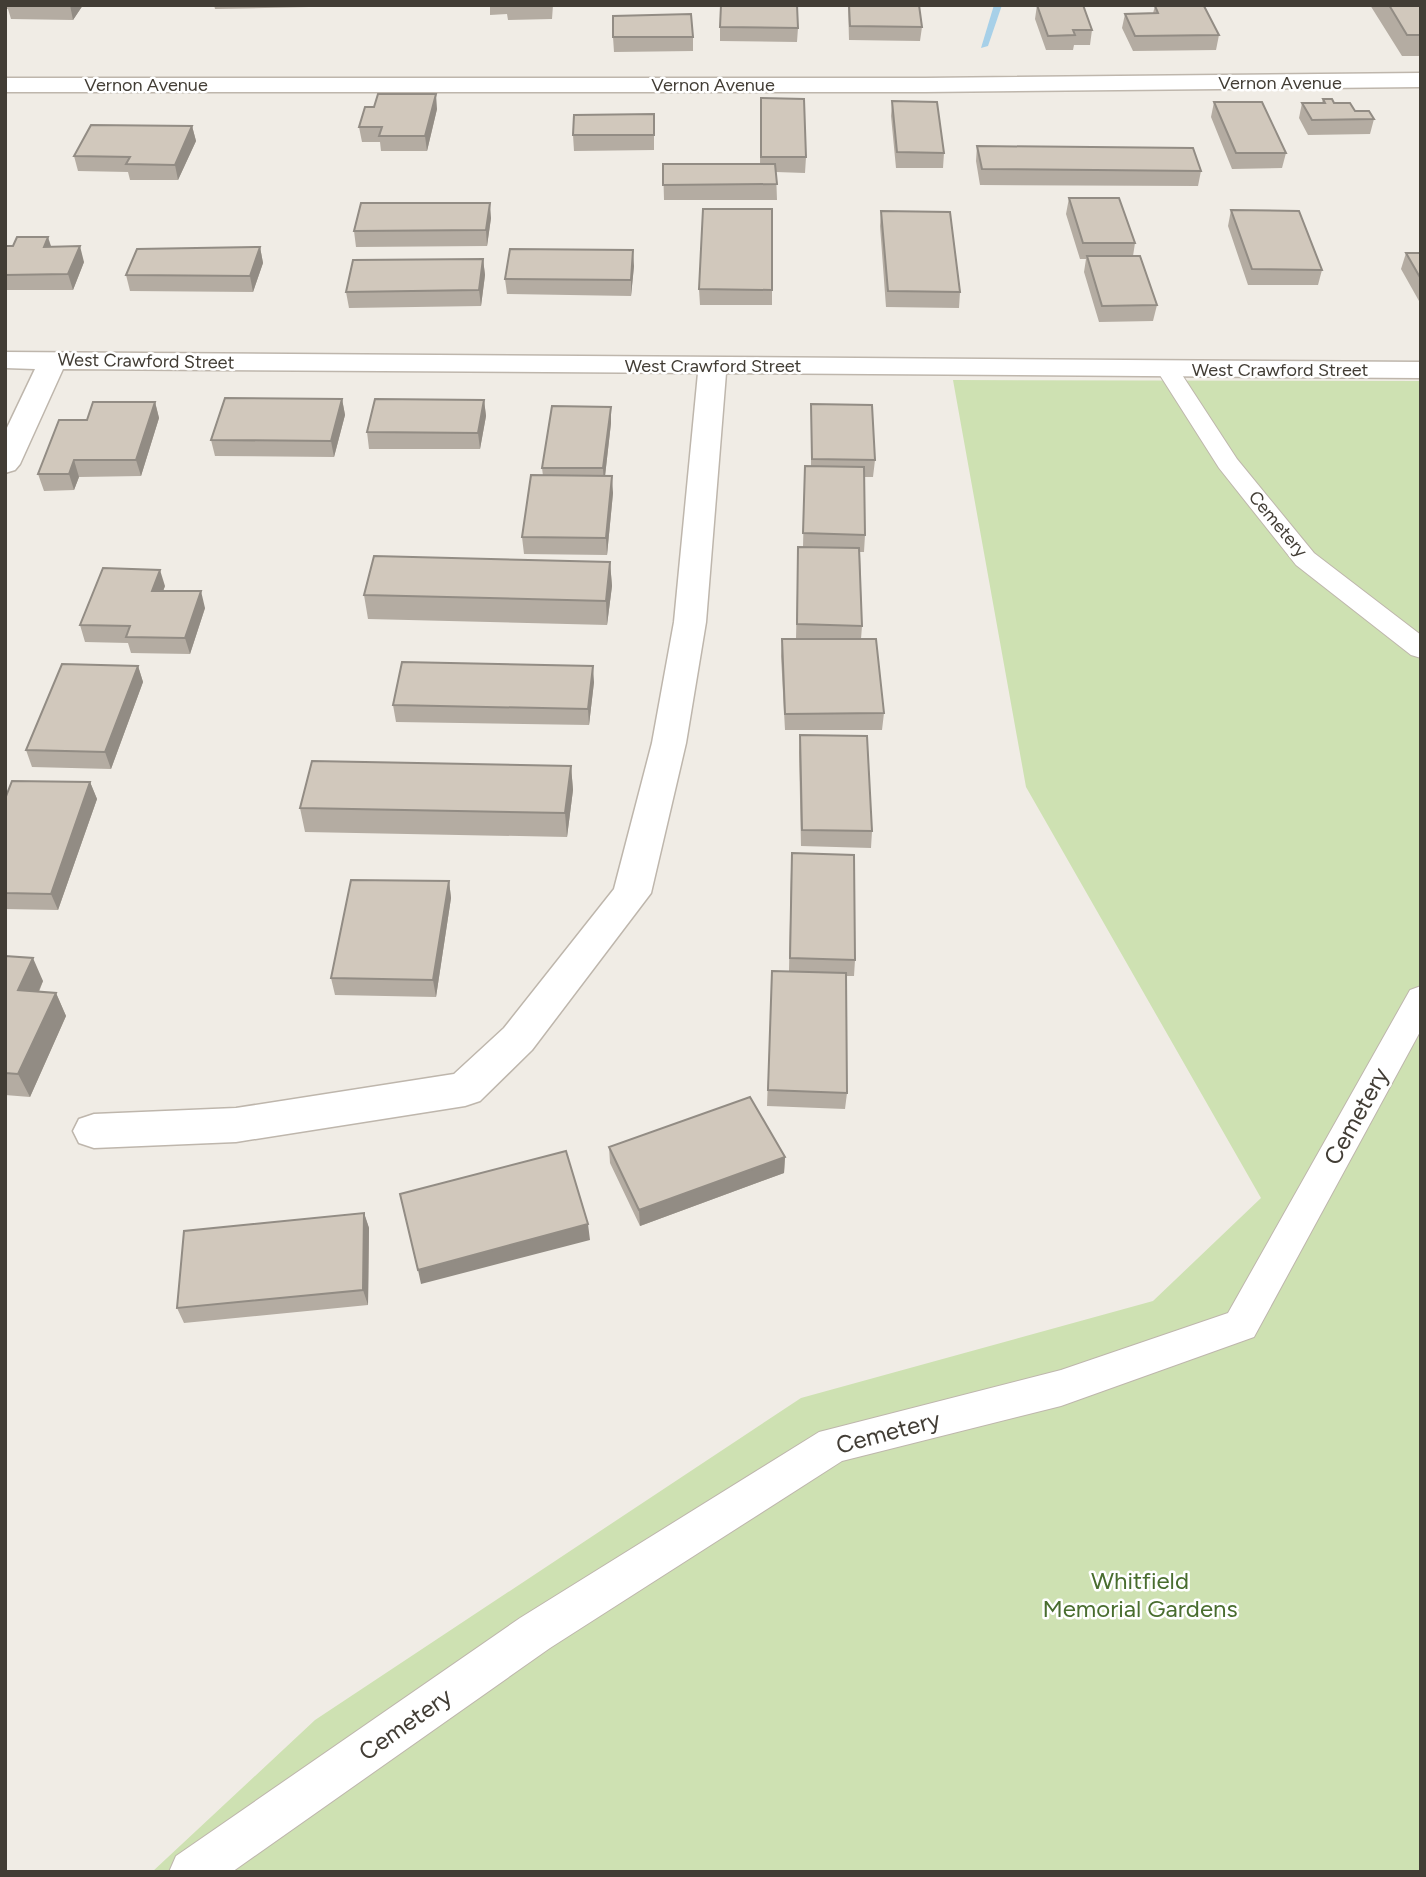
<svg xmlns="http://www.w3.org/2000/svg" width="1426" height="1877" font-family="Figtree,sans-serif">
<rect width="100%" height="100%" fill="#f0ece5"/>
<path fill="#cee1b2" d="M953,380L1421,381V1872H152L315,1720L801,1398L1153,1301L1261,1198L1026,787Z"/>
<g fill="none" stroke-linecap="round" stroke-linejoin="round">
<path fill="#a7d0e8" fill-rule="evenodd" d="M994,5H1002L988,46L981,48Z"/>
<defs>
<path id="service" d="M1167,362L1175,364L1237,459L1314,553L1421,635V658L1411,655L1296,565L1219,468L1156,369L1159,364Z
M1421,986V1030L1254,1337L1061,1406L842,1461L550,1648L232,1872H169L176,1856L520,1618L819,1432L1061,1370L1228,1313L1410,990Z"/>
<path id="minor" d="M1421,73V87L925,92H5V78H925Z
M5,352L1421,362V378L726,373L706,622L686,743L651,893L532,1050L480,1101L465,1106L236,1142L94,1148L79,1143L73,1131L79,1119L94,1114L236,1108L454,1074L504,1028L614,889L652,743L674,622L698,373L63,369L20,464L15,470L5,473V432L35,369L5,368Z"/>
</defs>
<use href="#service" stroke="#beb6ac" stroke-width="2"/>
<use href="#minor" stroke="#beb6ac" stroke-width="3"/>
<use href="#service" fill="#fff" fill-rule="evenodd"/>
<use href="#minor" fill="#fff" fill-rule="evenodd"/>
</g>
<path fill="#b4aca2" d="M5,5H83L73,20L11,19L8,9H5Z
M214,5H309V7L215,9Z
M490,5H553L552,19L508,20L507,14L490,15Z
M848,5H919L922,27L920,41L849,40Z
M1037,5L1092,30L1090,45H1074L1073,50H1046L1035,19Z
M1370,5H1421V56H1402Z
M1155,6L1219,35L1216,50L1133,51L1122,28L1125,14L1153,13Z
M720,27L798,28L797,42L720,41Z
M613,37H693V51L614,52Z
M761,98L806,157L805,173L776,172L777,200H664L663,164H760Z
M1323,99L1374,119L1370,134L1308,135L1299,118L1302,103H1322Z
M892,101L944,153L943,168H896L891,116Z
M1214,102L1286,153L1282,168L1232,169L1211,117Z
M437,109L427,151H381L380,142H362L359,127Z
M654,114V150L574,151L573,135Z
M192,126L196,141L178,180H130L128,172L78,171L74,156Z
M977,146L1201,171L1198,186L980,185L976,161Z
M1069,198L1135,243L1133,256L1157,305L1153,321L1099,322L1084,272L1086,259H1080L1066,214Z
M1231,210L1322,270L1318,285H1248L1228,226Z
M881,211L960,292L959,308L886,307L880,226Z
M491,218L487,246L356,247L354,231Z
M5,246L51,247L84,262L73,290H5Z
M260,247L263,263L253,292L130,291L126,275Z
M1406,253H1421V301H1419L1401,269Z
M483,259L485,275L481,306L349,308L346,292Z
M634,266L631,296L507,294L505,279Z
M699,289L772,290V305H700Z
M342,399L345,415L334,457L215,456L211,440Z
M484,400L486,416L480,449H369L367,432Z
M155,402L159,418L141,476L79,477L74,490L44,491L38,474Z
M811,404L875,460L873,477H864L865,535L864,552H860L862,626L861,639L884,713L882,730H785L781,656L782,639H796L798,547H803L805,466H811Z
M611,407V423L605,476L613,493L607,555L524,554L522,537L543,476L542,468Z
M610,562L612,586L607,625L368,619L364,595Z
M165,586L163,591L205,608L190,654L131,653L128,643L85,642L80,625Z
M138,666L143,682L111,769L32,767L26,750Z
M594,682L589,725L396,722L393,705Z
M800,735L872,831L871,848L801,846L799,752Z
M571,766L573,790L567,837L305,832L300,808Z
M90,782L97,799L58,910L5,909V799Z
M791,870L855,960L854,976H846L847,1093L845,1109L767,1106L772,971H789Z
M449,881L451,898L436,997L335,995L331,978Z
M5,956L43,981L39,992L56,993L66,1016L30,1097L5,1095Z
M609,1147L785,1157L784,1173L640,1226L610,1163Z
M364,1213L369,1228L368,1305L184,1323L177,1308Z"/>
<path fill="#928c84" d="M70,5H83L73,20Z
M436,94L437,109L427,151L425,136Z
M192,126L196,141L178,180L175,165Z
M490,203L491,218L487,246L486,230Z
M48,237L53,252L44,247Z
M80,246L84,262L73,290L68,274Z
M260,247L263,263L253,292L250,276Z
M633,250L634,266L631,296V280Z
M483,259L485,275L481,306L479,290Z
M342,399L345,415L334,457L331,441Z
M484,400L486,416L480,449L478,433Z
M155,402L159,418L141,476L136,460Z
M611,407V423L604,485L603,468Z
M74,460L79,477L74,490L69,474Z
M612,476L613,493L607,555L606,538Z
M610,562L612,586L607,625L606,601Z
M160,570L165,586L157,607L152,591Z
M201,591L205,608L190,654L185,638Z
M138,666L143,682L111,769L105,752Z
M593,666L594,682L589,725L588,709Z
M571,766L573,790L567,837L565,813Z
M90,782L97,799L58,910L51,894Z
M449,881L451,898L436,997L433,980Z
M33,958L43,981L29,1013L18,990Z
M56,993L66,1016L30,1097L18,1074Z
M785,1157L784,1173L640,1226L639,1210Z
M364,1213L369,1228L368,1305L363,1290Z
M588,1224L590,1240L421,1284L418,1270Z"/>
<path fill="#d1c8bc" stroke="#928c84" stroke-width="2" d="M721,5H797L798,28L720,27Z
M849,5H919L922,27L850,26Z
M1037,5H1083L1092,30H1073L1075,35L1048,36Z
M1389,5H1421V35H1407Z
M1155,6H1204L1219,35L1135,36L1125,14L1158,13Z
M691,14L693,37H613V16Z
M378,94H436L425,136H379L382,127H359L365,107H374Z
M761,98L804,99L806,157H761Z
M1323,99H1332L1334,103H1350L1355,111H1369L1374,119L1312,120L1302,103H1325Z
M892,101L937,102L944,153L897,152Z
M1214,102H1262L1286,153H1236Z
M654,114V135H573L574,115Z
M91,125L192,126L175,165L126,164L130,157L74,156Z
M977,146L1193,148L1201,171L982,169Z
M663,164H775L777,184L663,185Z
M1069,198H1119L1135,243H1083Z
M361,203H490L486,230L354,231Z
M703,209H772V290L699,289Z
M1231,210L1299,211L1322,270L1252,269Z
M881,211L950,212L960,292L888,291Z
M17,237H48L44,247L80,246L68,274L5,275V246H13Z
M260,247L250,276L126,275L137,249Z
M510,249L633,250L631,280L505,279Z
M1406,253H1421V279Z
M1087,256H1140L1157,305L1102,306Z
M483,259L479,290L346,292L353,260Z
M225,398L342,399L331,441L211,440Z
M375,399L484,400L478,433L367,432Z
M93,402H155L136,460H74L69,474H38L59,420H87Z
M811,404L872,405L875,460L812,459Z
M552,406L611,407L603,468H542Z
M805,466L864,467L865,535L803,533Z
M531,475L612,476L606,538L522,537Z
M798,547L859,548L862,626L797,624Z
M374,556L610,562L606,601L364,595Z
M103,568L160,570L152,591H201L185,638L126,637L130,626L80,625Z
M782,639H876L884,713L785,714Z
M402,662L593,666L588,709L393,705Z
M62,664L138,666L105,752L26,750Z
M800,735L867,736L872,831L802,830Z
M312,761L571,766L565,813L300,808Z
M12,781L90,782L51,894L5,893V799Z
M792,853L854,855L855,960L790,958Z
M351,880L449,881L433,980L331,978Z
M5,956L33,958L18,990L56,993L18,1074L5,1073Z
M772,971L846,973L847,1093L768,1090Z
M750,1097L785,1157L639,1210L609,1147Z
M566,1151L588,1224L418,1270L400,1194Z
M364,1213L363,1290L177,1308L184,1231Z"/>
<g text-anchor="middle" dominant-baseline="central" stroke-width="5" stroke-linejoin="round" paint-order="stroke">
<g font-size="18" fill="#423d35" stroke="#fff">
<text x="1280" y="83">Vernon Avenue</text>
<text x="146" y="85">Vernon Avenue</text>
<text x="713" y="85">Vernon Avenue</text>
<text transform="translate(146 361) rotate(1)">West Crawford Street</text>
<text x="713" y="366">West Crawford Street</text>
<text x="1280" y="370">West Crawford Street</text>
<text transform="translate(1278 524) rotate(50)">Cemetery</text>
</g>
<g font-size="24" fill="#423d35" stroke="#fff">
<text transform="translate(1356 1116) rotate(-61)">Cemetery</text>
<text transform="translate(888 1432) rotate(-15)">Cemetery</text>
<text transform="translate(405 1724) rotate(-35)">Cemetery</text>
</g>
<g font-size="24" fill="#496d2f" stroke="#fff">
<text x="1140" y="1580">Whitfield<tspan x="1140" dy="28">Memorial Gardens</tspan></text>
</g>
</g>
<rect width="1426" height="1877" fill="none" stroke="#423d35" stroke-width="14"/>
</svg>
